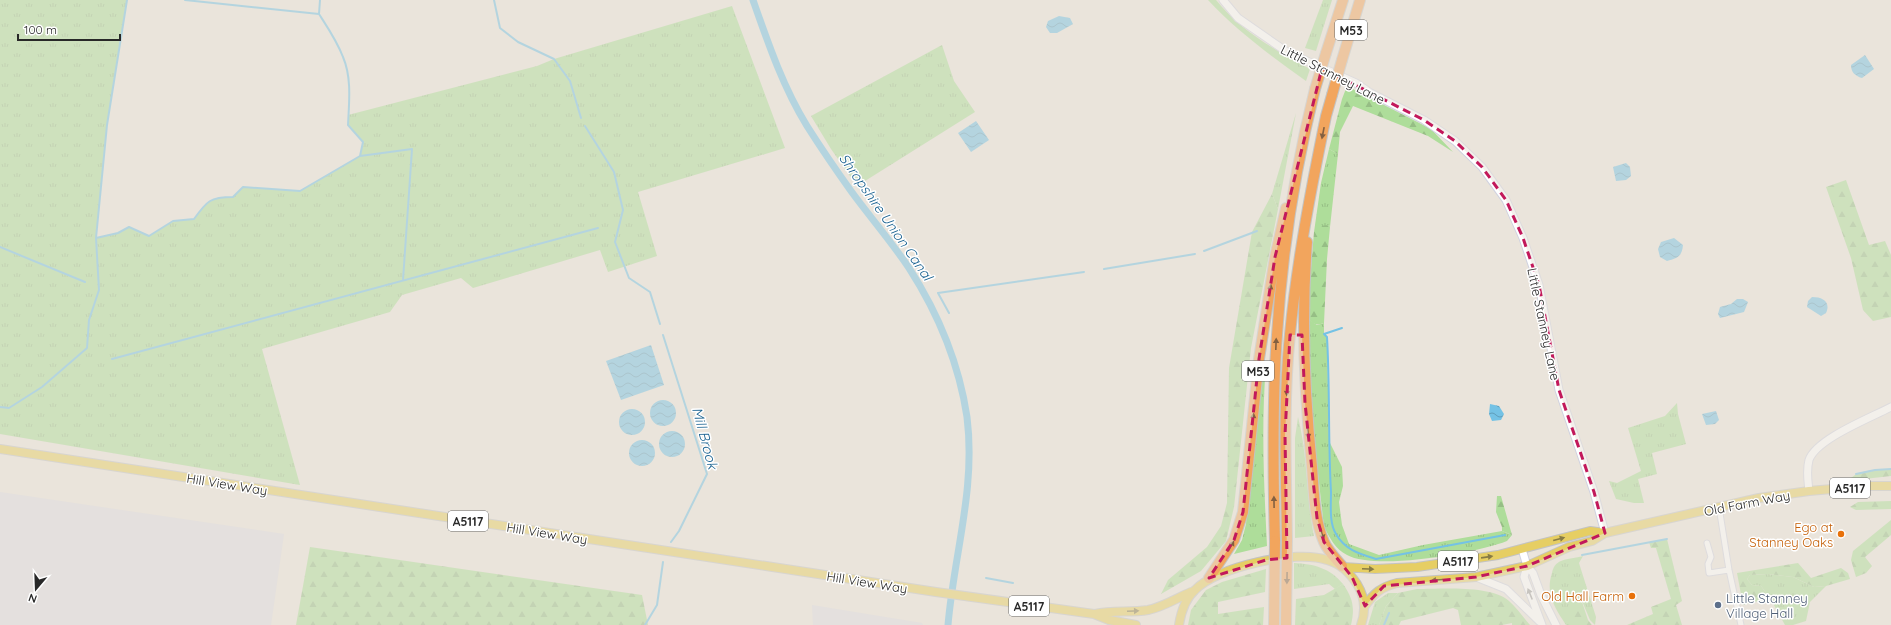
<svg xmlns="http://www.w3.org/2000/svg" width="1891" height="625" font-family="Quicksand,sans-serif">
<defs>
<pattern id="grass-tufts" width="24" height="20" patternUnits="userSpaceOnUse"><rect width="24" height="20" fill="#aedd9a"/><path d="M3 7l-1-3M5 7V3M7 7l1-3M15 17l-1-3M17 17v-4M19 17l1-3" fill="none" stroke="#96be85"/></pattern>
<pattern id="forest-firs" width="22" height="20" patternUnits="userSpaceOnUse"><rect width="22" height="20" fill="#aedd9a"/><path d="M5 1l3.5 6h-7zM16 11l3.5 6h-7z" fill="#96be85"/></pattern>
<pattern id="water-waves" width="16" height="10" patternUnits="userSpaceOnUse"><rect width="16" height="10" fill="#74c2e5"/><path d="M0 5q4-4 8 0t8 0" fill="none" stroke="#5f9eba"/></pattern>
</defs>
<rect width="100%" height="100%" fill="#eae4db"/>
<path fill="#dddbe2" d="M0,492L284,534L271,625H0Z
M812,605L922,623L923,625H813Z"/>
<path fill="url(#grass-tufts)" d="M0,0H127L107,125L96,238L118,233L129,227L149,236L173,221L194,219C207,201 210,197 233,197L243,187L300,191L360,156L363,142L348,125V115L537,66L554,59L732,6L785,148L638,192L657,256L608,272L600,250L473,288L461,278L402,295L390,312L262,349L300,485L0,434Z
M1208,0H1216C1242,32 1274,49 1310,69L1306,81C1271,56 1237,31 1208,0Z
M1323,0H1332L1316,51L1305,48Z
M942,45L954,81L975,112L857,186L831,149L811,116Z
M1296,113L1278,209L1272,194Z
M1329,149L1338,154L1330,227L1329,225L1314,232L1321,183Z
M1307,318L1317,325L1324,323V333L1327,337L1329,441L1342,467L1343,486L1339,502L1342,525L1349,544L1379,555L1423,545L1502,531L1512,535L1507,541C1477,553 1376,571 1347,555C1335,549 1330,538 1324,527L1310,403Z
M1266,365C1261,426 1264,485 1267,546L1234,554L1242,540L1246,524L1262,366Z
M1677,403L1678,414L1686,444L1652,453L1657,474L1638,479L1644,503H1634L1616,499L1609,481L1617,483L1641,471L1628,428L1665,416Z
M1298,417C1308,456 1306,497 1314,536L1295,538V438Z
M1583,556L1579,563L1596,617L1595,625L1590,620L1582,601L1574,611L1573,625H1566C1555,608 1545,594 1552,573C1553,567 1556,563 1561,561C1568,558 1576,558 1583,556Z
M1294,563C1314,564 1330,568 1343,584L1335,589L1329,584L1294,589Z
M1768,574L1793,577L1814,587L1826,586L1810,602L1806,621L1793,625H1785L1770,598L1761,586L1752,585L1747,579L1750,575Z
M1388,593H1398L1386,606L1379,625H1368L1375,602Z"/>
<path fill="url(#forest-firs)" d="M1347,86L1431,129L1453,152L1428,136L1353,106L1340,132L1338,154L1329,149L1342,99Z
M1846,180L1869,245L1885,241L1891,255V317L1873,321L1863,310L1851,258L1826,187Z
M1272,194L1278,209L1251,348L1234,507L1226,541L1201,571L1161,594L1168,580L1207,547L1221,526L1227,503L1229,368L1252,232Z
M1329,225L1330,227L1327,259L1324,323C1316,326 1314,324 1307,318L1314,232L1319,226Z
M1891,469V476L1855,480L1851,478C1861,469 1878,470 1891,469Z
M1497,496H1501L1512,535L1502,531V527L1496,512Z
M1891,501V509L1856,510L1850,507L1858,502Z
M1891,520V535L1865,557L1872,566L1866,573L1856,577L1851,560L1853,551Z
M1667,539L1682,601L1676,605L1682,625H1627L1653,614L1651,607L1671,599L1656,548H1651L1649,542Z
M310,547L642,595L648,625H296Z
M1798,563L1811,578L1841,568L1848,573L1850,579L1826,586L1814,587L1793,577L1768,574L1750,575L1747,579L1752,585L1761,586L1770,598L1743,605L1737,573Z
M1266,569L1265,592L1218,602V614L1264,607L1263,625H1188L1191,610L1206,590L1222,582Z
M1343,584C1353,598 1355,608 1351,625H1295L1296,599L1324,595Z
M1417,589C1441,589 1491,585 1509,601C1517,608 1523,617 1530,625H1512V623L1502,625H1461L1458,610L1453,608L1401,621L1399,625H1379L1386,606L1398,593Z
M1581,599L1588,620L1592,625H1572L1573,611Z"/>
<path fill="url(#water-waves)" d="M1059,16L1070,18L1073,24L1057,33H1050L1046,27L1048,21Z
M1865,55L1874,69L1862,78C1855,76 1851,72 1851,65Z
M976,121L989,140L971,152L958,133Z
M1626,163L1630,167L1631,176L1626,180L1616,181L1613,167Z
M1674,238L1683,245C1682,257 1677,258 1667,261L1660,257L1658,249L1661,242Z
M1812,297C1823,297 1831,302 1826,313L1821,316L1807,307L1808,301Z
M1737,299H1743L1748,302L1744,312L1720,318L1718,314L1720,307L1731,304Z
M651,345L664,385L621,400L606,361Z
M650 413a13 13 0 1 1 26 0a13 13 0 1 1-26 0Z
M1490,404L1499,406L1504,414L1501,420L1492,421L1489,414Z
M619 422a13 13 0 1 1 26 0a13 13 0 1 1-26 0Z
M1716,411L1719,420L1715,424L1706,425L1702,414Z
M659 444a13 13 0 1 1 26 0a13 13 0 1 1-26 0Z
M629 453a13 13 0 1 1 26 0a13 13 0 1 1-26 0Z"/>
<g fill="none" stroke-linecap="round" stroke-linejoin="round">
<path stroke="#74c2e5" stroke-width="2" d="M185,0L319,14C328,28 337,41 343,57C352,78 349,103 348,125L363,142L360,156
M494,0L500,28L518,42L554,59L570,81L581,118
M319,14L320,0
M585,126L614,172L623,210L615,242L629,278L650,292L660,324
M96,238L118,233L129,227L149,236L173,221L194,219C207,201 210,197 233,197L243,187L300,191L360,156L412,149L403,280
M0,247L85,282
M1204,251L1257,231
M1104,269L1195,254
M949,313L938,293L1084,272
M1342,328L1324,334L1327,337C1330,388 1328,440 1331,492C1331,505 1329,523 1336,534C1345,550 1360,554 1376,559L1505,535
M663,335L707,474L679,531L671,542
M112,359L598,228
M0,407L9,408L42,387L87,348L89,320L99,290L96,238L107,125L127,0
M1856,474L1875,470L1891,469
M1582,555L1667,539
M986,578L1013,583
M645,625L657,605L663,562
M1384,625L1389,613"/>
<path stroke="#74c2e5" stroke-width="7" d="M753,0C768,43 783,87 807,126C821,148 836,170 851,191C870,217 891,241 909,268C938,313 959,364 967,417C976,489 954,554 948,625"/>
<defs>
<path id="minor" d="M1719,507L1729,570L1741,625
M1707,543L1711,557L1708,564L1709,573L1729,570"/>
<path id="tertiary" d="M1223,0L1238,18L1287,52L1356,83L1369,92L1424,120L1455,141L1482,167L1506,200L1523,238L1539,285L1559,390L1594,492L1605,533
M1809,491C1808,481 1806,471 1809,460C1816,439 1870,418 1891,407"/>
<path id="secondary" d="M1522,549L1527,566L1533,573L1541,595L1556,625
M1527,566L1524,577L1542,625
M1476,577L1506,589L1539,621"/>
<path id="primary" d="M0,449L936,592L1094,614L1109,620L1136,625
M1343,567L1375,569L1417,567L1498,555L1590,531L1605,533
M1365,606C1374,593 1381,587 1397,583L1476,577L1527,566L1569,547L1592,541L1605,533L1759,498L1809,491L1867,486H1891
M1095,614C1113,610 1130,613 1148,610C1163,607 1177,598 1191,592
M1179,625C1181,612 1185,599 1195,590C1216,567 1297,549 1327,560C1341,564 1349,572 1357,584C1365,597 1366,611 1361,625"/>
<path id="motorway" d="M1326,53L1343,0
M1342,60L1360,0
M1307,242C1301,320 1304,390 1312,467C1314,492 1314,519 1324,542C1328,551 1336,559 1342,566
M1287,539C1286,471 1283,402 1290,334C1297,261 1311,189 1326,116L1332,95
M1275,541C1273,472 1272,403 1277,335C1282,253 1295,169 1315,89
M1209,578L1234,540L1243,512L1259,359L1275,257L1286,208"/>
</defs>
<use href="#minor" stroke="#d0d2e0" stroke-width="7"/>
<use href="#tertiary" stroke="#d0d2e0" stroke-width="9"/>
<use href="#secondary" stroke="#d0d2e0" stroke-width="9"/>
<use href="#primary" stroke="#c3c3c3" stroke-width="10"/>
<use href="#motorway" stroke="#c3c3c3" stroke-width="12"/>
<use href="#minor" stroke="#fff" stroke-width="5"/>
<use href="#tertiary" stroke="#fff" stroke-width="7"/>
<use href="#secondary" stroke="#fff" stroke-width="7"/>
<use href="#primary" stroke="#e6ce63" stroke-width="8"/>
<use href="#motorway" stroke="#f2a55d" stroke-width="10"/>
<defs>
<path id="motorway-bridge" d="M1315,89L1326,53
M1332,95L1342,60
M1274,625L1275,541
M1286,625L1287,539"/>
</defs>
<use href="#motorway-bridge" stroke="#c3c3c3" stroke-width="12" stroke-linecap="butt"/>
<use href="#motorway-bridge" stroke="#f2a55d" stroke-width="10"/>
</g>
<defs><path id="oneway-solid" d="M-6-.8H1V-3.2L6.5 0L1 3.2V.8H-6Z"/></defs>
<g fill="#836040">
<use href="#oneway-solid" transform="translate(1323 133) rotate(101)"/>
<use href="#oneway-solid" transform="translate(1270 290) rotate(-81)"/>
<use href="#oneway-solid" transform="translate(1276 344) rotate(-88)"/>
<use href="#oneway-solid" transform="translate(1287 390) rotate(93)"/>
<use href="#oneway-solid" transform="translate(1253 419) rotate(-84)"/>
<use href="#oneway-solid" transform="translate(1308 433) rotate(84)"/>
<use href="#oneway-solid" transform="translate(1274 502) rotate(-91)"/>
<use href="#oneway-solid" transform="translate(1322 534) rotate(74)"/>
<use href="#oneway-solid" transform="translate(1231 546) rotate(-61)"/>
<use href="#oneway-solid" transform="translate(1287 578) rotate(91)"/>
</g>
<g fill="#877b46">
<use href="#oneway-solid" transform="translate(1559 539) rotate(-15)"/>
<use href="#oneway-solid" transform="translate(1487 557) rotate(-8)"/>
<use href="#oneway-solid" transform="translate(1368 569) rotate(3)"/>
<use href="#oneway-solid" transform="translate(1437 580) rotate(176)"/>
<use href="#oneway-solid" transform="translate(1133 611) rotate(-2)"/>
</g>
<use fill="#9e9e9e" href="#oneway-solid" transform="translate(1530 594) rotate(-112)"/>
<path d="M0 0H1891V625H0ZM1322,68L1424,120L1455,141L1482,167L1506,200L1523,238L1539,285L1559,390L1594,492L1605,533L1527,566L1476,577L1384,586L1365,606L1352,577L1324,542L1317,518L1305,403L1302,335H1290L1285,435L1287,558L1266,560L1209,578L1234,540L1243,512L1259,359L1275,257Z" fill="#eae4db" fill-opacity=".55" fill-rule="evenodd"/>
<path fill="none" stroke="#c2185b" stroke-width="3" stroke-dasharray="8 5" stroke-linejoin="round" d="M1322,68L1424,120L1455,141L1482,167L1506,200L1523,238L1539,285L1559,390L1594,492L1605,533L1527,566L1476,577L1384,586L1365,606L1352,577L1324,542L1317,518L1305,403L1302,335H1290L1285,435L1287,558L1266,560L1209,578L1234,540L1243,512L1259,359L1275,257Z"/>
<g fill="#e8710a" stroke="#fff" stroke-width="1.5">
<circle cx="1841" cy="534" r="4"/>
<circle cx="1632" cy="596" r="4"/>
</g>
<circle fill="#5c6f8a" stroke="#fff" stroke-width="1.5" cx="1718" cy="605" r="4"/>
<g text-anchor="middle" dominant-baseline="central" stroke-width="3" stroke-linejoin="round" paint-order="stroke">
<g fill="#fff" stroke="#686868" stroke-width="1">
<rect x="1335" y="20" width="32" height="20" rx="3"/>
<rect x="1242" y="361" width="32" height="20" rx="3"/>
<rect x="1830" y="478" width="40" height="20" rx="3"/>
<rect x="448" y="511" width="40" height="20" rx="3"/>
<rect x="1438" y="551" width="40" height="20" rx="3"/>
<rect x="1009" y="596" width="40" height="20" rx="3"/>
</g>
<g font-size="12" font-weight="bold" fill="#282828">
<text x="1351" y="30">M53</text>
<text x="1258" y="371">M53</text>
<text x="1850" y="488">A5117</text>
<text x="468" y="521">A5117</text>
<text x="1458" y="561">A5117</text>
<text x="1029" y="606">A5117</text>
</g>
<g font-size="13" fill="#282828" stroke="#fff">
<text transform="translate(1333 74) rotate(27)">Little Stanney Lane</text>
<text transform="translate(1544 324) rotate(78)">Little Stanney Lane</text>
<text transform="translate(227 484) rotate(9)">Hill View Way</text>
<text transform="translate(1747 503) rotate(-11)">Old Farm Way</text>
<text transform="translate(547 533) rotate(9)">Hill View Way</text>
<text transform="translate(867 582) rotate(9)">Hill View Way</text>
</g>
<g font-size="13" fill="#c56008" stroke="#fff" text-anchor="end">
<text x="1833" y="527">Ego at<tspan x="1833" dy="15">Stanney Oaks</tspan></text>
<text x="1624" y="596">Old Hall Farm</text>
</g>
<g font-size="13" fill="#4e5e75" stroke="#fff" text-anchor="start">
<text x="1726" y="598">Little Stanney<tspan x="1726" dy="15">Village Hall</tspan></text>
</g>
<g font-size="14" font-style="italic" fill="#165f8e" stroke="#fff">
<text transform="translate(886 217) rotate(55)">Shropshire Union Canal</text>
<text transform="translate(705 438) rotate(75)">Mill Brook</text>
</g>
</g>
<g transform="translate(36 589) rotate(199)" stroke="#ffffff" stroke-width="3" paint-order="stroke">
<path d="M0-3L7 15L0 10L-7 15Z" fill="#282828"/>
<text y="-6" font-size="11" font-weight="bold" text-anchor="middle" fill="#282828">N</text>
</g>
<path d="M18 34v6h102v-6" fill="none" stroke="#282828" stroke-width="2"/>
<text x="24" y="34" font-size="12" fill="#282828" stroke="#ffffff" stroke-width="3" paint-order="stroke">100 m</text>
</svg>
